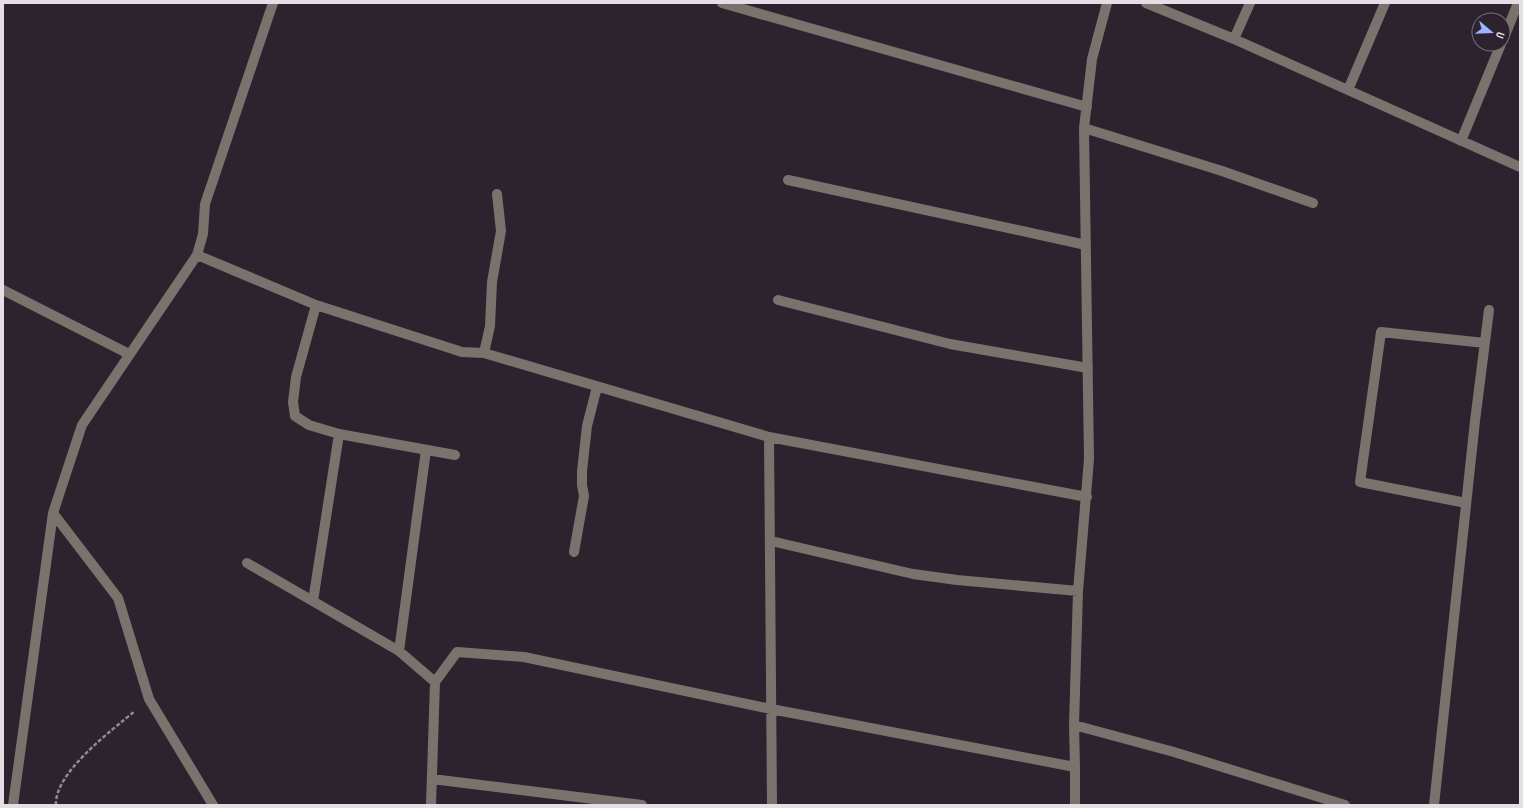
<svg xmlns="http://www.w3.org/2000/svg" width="1523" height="808" font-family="'PT Sans Narrow',sans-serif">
<rect width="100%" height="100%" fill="#2c232e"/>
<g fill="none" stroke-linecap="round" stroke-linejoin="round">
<path stroke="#908992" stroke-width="2.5" stroke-dasharray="4 2" stroke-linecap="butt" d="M56,805C54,773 112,730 135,711"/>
<path stroke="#79736d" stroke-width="10" d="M273,3L205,204L203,234L197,255L316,305L462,352L484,353L769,437L1087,497
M722,3L1087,107
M1146,3L1234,39L1520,167
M1234,39L1250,3
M1503,40L1518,3
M1348,90L1385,3
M1084,128L1222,171L1313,203
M1461,141L1501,44
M788,180L1086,245
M3,290L129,354
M778,300L950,344L1088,368
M316,305L296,377L293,402L295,416L309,425L339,434L455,455
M484,353L490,326L492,282L501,231L497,194
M769,437L772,805
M1466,503L1360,482L1381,332L1485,343
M53,513L118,598L149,699L213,805
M771,541L913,574L957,580L1078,591
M574,552L584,496L582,485V471L587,426L597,387
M247,563L399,651L435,682
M313,601L339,434
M399,651L426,450
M1074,725L1174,752L1345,805
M432,779L642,805
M13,805L53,513L82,425L197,255
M431,805L435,682L457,652L524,657L771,709L1075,767
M1075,805V767L1074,725L1078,591L1089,459L1084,128L1092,59L1107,3
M1434,805L1475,421L1489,310"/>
</g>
<rect width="1523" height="808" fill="none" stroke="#e4dee6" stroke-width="8"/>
<g transform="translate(1491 32) rotate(109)"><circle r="19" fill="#2c232e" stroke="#766e78"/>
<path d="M0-3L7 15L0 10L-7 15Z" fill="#99b5fd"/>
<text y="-6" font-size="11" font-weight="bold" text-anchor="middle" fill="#e4dee6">U</text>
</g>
</svg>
